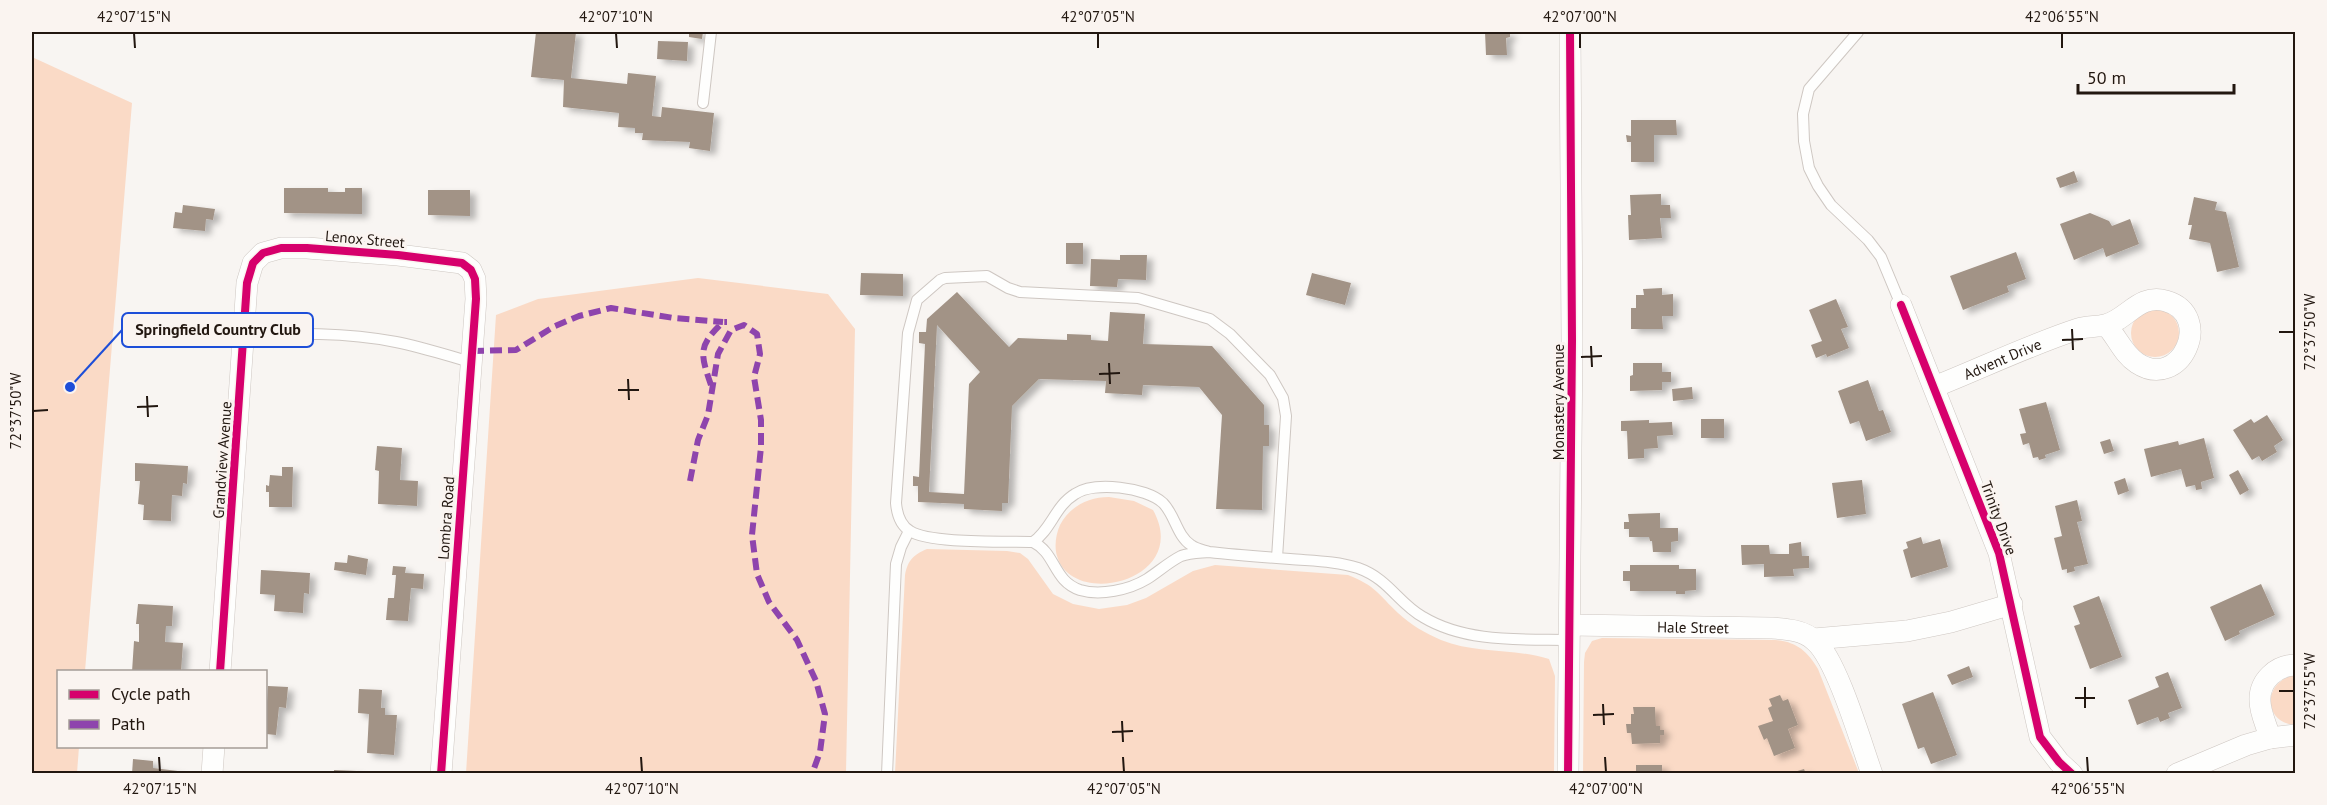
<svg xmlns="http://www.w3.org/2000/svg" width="2327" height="805" font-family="'PT Sans',sans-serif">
<defs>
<filter id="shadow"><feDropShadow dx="6" dy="4" stdDeviation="3" flood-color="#0004"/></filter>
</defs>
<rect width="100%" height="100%" fill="#f8f5f2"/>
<path fill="#fadac6" d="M32,57L132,103L85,671L58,672V746L79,747L77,773H32Z
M698,278L828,294L855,329L846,773H466L496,315L538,299Z
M2131 333a24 24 0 1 1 48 0a24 24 0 1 1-48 0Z
M1109,497L1134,501L1153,510C1192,580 1073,610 1057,556C1054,546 1056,534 1060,525C1070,506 1089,497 1109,497Z
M927,549L1007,551L1020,553L1028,559L1053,594L1073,604L1099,609L1127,605L1146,598L1193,571L1215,565L1348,575C1376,586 1378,594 1398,613C1411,625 1425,633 1441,640C1475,654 1514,648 1549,659L1555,676L1554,773H895L905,575C908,560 913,555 927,549Z
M1602,638L1775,640C1797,642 1807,651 1818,669L1859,773L1583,774L1584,662L1585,653L1592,641Z
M2295,675V725C2262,722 2263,681 2295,675Z"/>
<path fill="#a29386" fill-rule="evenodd" filter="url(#shadow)" d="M536,32H576L571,78L627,84L628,73L656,76L652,116L661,117L662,107L714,113L710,151L689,148L690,142L642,140L643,133H635V128L618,127L619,113L563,107L564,80L531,77Z
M689,32H703L702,39L689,37Z
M1485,32H1510V37L1506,38L1507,55H1486Z
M658,41L688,42L687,61L657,59Z
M1631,120H1676L1677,135H1654V162H1631V142H1627L1626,135L1631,136Z
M2074,171L2078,182L2060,188L2056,178Z
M284,188H328V192H345V188H362V214L284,213Z
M428,190H470V216L428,215Z
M1661,194V205H1670L1671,218H1660L1662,238L1629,240L1628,215H1631L1630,195Z
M2194,197L2217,202L2215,210L2226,212L2239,267L2217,272L2210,243L2189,239L2192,225H2188Z
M183,205L215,209L213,220L206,219L205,231L173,228L175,212L182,213Z
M2090,213L2109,221L2112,226L2130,219L2139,244L2106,257L2103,248L2074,260L2060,224Z
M1066,243H1083V264H1066Z
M2016,252L2026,279L2007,286L2009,292L1963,310L1950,276Z
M1120,255H1147L1146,280L1118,279L1117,287L1090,286L1091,259L1120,260Z
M861,273L903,274V296L860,295Z
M1312,273L1351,283L1345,305L1306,295Z
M1662,288V295L1673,294V316H1662L1663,329H1631V308H1636V295H1644L1643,289Z
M957,292L1009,347L1018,338L1067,340V334L1091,335V340L1108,341L1110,312L1145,314L1143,344L1212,346L1264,405V425H1269V446H1263L1262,510L1216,509L1222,415L1199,387L1143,385L1142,395L1105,393L1106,381L1039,379L1012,406L1008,503H1002V511L964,509V504L918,502V486H913V476L919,477L925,344L919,343V332H926L927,319ZM937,325L980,372L969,384L964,494L929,492Z
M1836,299L1848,327L1841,329L1849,348L1827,357L1826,354L1816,358L1811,345L1822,341L1809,310Z
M1633,363H1662V372H1671V382H1662V390L1630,391V376L1633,375Z
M1868,380L1879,411L1883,410L1891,432L1866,441L1859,421L1850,424L1838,391Z
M1692,387L1693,399L1673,401L1672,389Z
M2046,402L2060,450L2045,455L2046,458L2039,460L2038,457L2033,458L2029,443L2023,445L2020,434L2026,433L2019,409Z
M2267,415L2283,440L2274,446L2277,452L2262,461L2259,456L2252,460L2233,430L2251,419L2254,423Z
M1701,419H1724V438H1701Z
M1649,420V423L1672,422L1673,435L1657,436L1658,448L1644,449V458L1628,459L1627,431H1621V421Z
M2204,438L2214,478L2201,482L2202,489L2196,490L2195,485L2186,487L2181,469L2151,477L2144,449L2178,441L2179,445Z
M2110,439L2114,451L2104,454L2100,442Z
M377,446L402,448L400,480L418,481L417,506L378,504L379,471L375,470Z
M135,463L188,466L187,484L183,483L182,496L172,495L171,521L143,520L144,505L138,504L140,481H135Z
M282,467H293L292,507H269V492H266V485L269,486L270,475L282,476Z
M2238,470L2249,490L2240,495L2229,475Z
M2125,478L2129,491L2118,495L2114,482Z
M1862,480L1866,514L1837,518L1832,483Z
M2077,500L2082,521L2077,522L2088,564L2074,567L2075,571L2067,573V569L2062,570L2054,538L2062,536L2055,506Z
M1660,513V528H1678V541L1671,542V552H1653L1652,541H1650L1649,537H1629V529H1624V522H1629L1628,514Z
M1921,537L1923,544L1940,539L1948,567L1911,578L1903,550L1908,548L1906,542Z
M1801,542L1802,556H1809V568L1793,569L1794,576L1764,577V564L1742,565L1741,545H1769L1770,554H1789V544Z
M348,555L368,559L366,575L334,570L335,562L347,563Z
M1630,565H1679V569H1696V590L1685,591V594H1676V591H1630V581H1623V571H1630Z
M393,566L406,567L405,573L424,574L423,589L411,588L408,621L386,620L388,598H394L396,575H392Z
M261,570L310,573L309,594L304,593L303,613L274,611L275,595L260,594Z
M2261,584L2275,615L2239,631L2240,634L2225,641L2210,607Z
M2099,596L2122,657L2090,669L2074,626L2080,624L2073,606Z
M138,604L173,606L172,626H166L165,642L183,643L181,672H132L134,641L139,642V624H136Z
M1969,666L1973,677L1952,685L1947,675Z
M2168,672L2182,708L2168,713L2170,718L2160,722L2158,717L2137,725L2128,700L2159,687L2155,677Z
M268,686L288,687L286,708L279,707L276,735L266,734V702H267Z
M359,689L382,690L381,708H385V715H397L394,755L367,753L369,714L358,713Z
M1933,692L1957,755L1931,764L1924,747L1918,749L1902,704Z
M1780,695L1783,701L1788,699L1798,725L1788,729L1795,748L1774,756L1767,738L1764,740L1758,726L1773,721L1768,708L1772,706L1769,699Z
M1633,707H1655L1656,726H1660V730H1664V735H1660V743L1632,744L1631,733H1627L1626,724H1631V714H1634Z
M133,759L153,761V768L178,771V774H132Z
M1636,765H1662V774H1636Z
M1804,769L1806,774H1791V773Z
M334,770L357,771V774H334Z"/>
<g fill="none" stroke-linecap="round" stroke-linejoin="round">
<defs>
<path id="lane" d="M1858,32L1809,89L1803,114L1804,141L1809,168L1818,186L1831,205L1868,240L1881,257L1901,305
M703,103L711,32
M244,336C294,333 345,332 396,342C421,347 446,355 471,362
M1033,542C1006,541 930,544 910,531C900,525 897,515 896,503L908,333L917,300L940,280L945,278L987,276L1008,288L1020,292L1138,298L1210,319L1230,334L1270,375L1283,398L1286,416L1277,558
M1209,552C1203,550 1196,549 1191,545C1177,536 1175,515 1163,503C1146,487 1094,481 1075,494C1055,506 1051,530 1033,542C1056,553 1053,581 1080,590C1100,596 1129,590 1147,579C1158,572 1169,562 1181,556C1190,553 1199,553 1209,552C1236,555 1263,557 1290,559C1313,561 1336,561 1358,568C1389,579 1398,603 1423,617C1466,643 1521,639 1570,640
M887,774L896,564L901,547L909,531"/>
<g id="street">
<path d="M1901,305L1999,553L2040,737L2059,762L2072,774"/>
<path id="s1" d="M1934,387C1982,368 2029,345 2078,329C2087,326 2096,327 2105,325C2127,320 2139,293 2166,301C2215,315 2181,392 2137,363C2123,354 2117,337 2106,325"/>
<path id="s2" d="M1570,625L1771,628C1786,629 1804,630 1815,641C1837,660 1861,743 1872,774"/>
<path d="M1814,639L1907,631L1951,622L2012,604"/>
<path d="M2296,665C2276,665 2259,681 2260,701C2260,713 2267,726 2270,738L2296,735"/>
<path d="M220,672L247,283L253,263L263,253L281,248H307L398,255L462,263L471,270L475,279L476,299L441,774"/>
<path d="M212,774L214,746"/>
<path d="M1568,774L1572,340L1570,32"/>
<path d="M2177,774L2246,745L2270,738"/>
</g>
</defs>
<use href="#lane" stroke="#cec7c2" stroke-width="12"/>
<use href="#street" stroke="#cec7c2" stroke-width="22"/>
<use href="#lane" stroke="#fefefd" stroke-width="10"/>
<use href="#street" stroke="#fefefd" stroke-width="21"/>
<path stroke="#8e44ad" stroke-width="6" stroke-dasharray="12 6" stroke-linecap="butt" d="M472,351L516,350L555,326L579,316L611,308L674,318L723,322
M711,385C700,353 698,346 723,322H727
M690,481L698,440L708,415L718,354L731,330L744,325L757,334L760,354L754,377L761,420V447L752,535L757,574L769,602L797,640L816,681L825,714L820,752L812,774"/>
<defs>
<path id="cycleway" d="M1901,305L1999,553L2040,737L2059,762L2072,774
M220,672L247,283L253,263L263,253L281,248H307L398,255L462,263L471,270L475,279L476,299L441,774
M1568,774L1572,340L1570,32"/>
</defs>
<use href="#cycleway" stroke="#faf4f0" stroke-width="11"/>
<use href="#cycleway" stroke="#d6006c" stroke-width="8"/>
</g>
<path fill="none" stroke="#221710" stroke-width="2" d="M134,33L135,48M616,33L617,48M1098,33V48M1580,33V48M2062,33V48M2072,329L2073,350M2279,332H2294M2062,340L2083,339M1591,346L1592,367M1581,357L1602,356M1109,363L1110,384M1099,374L1120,373M628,379L629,400M618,390H639M147,396L148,417M137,407L158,406M33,411L48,410M2085,687V708M2279,691H2294M2075,698H2095M1603,704L1604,725M1593,715L1614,714M1122,721L1123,742M1112,732L1133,731M159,757L160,772M641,757L642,772M1123,757L1124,772M1605,757L1606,772M2087,757L2088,772"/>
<g text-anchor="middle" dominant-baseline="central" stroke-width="6" stroke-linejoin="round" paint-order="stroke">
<g font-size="15" fill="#221710" stroke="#faf4f0">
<text transform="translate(365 239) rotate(5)">Lenox Street</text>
<text stroke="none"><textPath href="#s1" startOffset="74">Advent Drive</textPath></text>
<text transform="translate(1558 402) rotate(-90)">Monastery Avenue</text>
<text transform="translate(222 460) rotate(-86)">Grandview Avenue</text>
<text transform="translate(446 518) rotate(-86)">Lombra Road</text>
<text transform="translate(1999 518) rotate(70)">Trinity Drive</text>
<text stroke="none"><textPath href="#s2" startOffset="123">Hale Street</textPath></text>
</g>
</g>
<path fill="none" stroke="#1d4ed8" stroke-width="2" d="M70 387L122 330"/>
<circle fill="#1d4ed8" stroke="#faf4f0" stroke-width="2" cx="70" cy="387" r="6"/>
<rect fill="#faf4f0" stroke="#1d4ed8" stroke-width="2" x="122" y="313" width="191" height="34" rx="6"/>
<g font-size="16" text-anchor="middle" font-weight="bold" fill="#221710">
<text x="218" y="335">Springfield Country Club</text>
</g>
<rect width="2327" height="805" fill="none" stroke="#faf4f0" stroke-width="66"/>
<rect x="57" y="670" width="210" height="78" fill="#faf4f0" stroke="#a49c96" stroke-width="1.5"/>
<rect x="69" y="690" width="30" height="9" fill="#d6006c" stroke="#a49c96" stroke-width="1.5"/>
<text x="111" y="700" font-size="18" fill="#221710">Cycle path</text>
<rect x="69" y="720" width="30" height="9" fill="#8e44ad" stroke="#a49c96" stroke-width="1.5"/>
<text x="111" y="730" font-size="18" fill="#221710">Path</text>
<path d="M2078 84v9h156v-9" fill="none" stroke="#221710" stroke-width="3"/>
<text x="2087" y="84" font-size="18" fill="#221710" stroke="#faf4f0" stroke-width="4.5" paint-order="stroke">50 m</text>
<rect x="33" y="33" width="2261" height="739" fill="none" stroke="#221710" stroke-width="2"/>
<g font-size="15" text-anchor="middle" fill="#221710">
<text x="134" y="22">42°07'15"N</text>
<text x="616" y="22">42°07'10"N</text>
<text x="1098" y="22">42°07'05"N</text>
<text x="1580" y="22">42°07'00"N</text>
<text x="2062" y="22">42°06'55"N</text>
<text transform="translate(2310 332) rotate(-90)" y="5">72°37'50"W</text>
<text transform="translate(16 411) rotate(-90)" y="5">72°37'50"W</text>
<text transform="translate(2310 691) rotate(-90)" y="5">72°37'55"W</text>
<text x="160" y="794">42°07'15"N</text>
<text x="642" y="794">42°07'10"N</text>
<text x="1124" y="794">42°07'05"N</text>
<text x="1606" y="794">42°07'00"N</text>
<text x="2088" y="794">42°06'55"N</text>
</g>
</svg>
